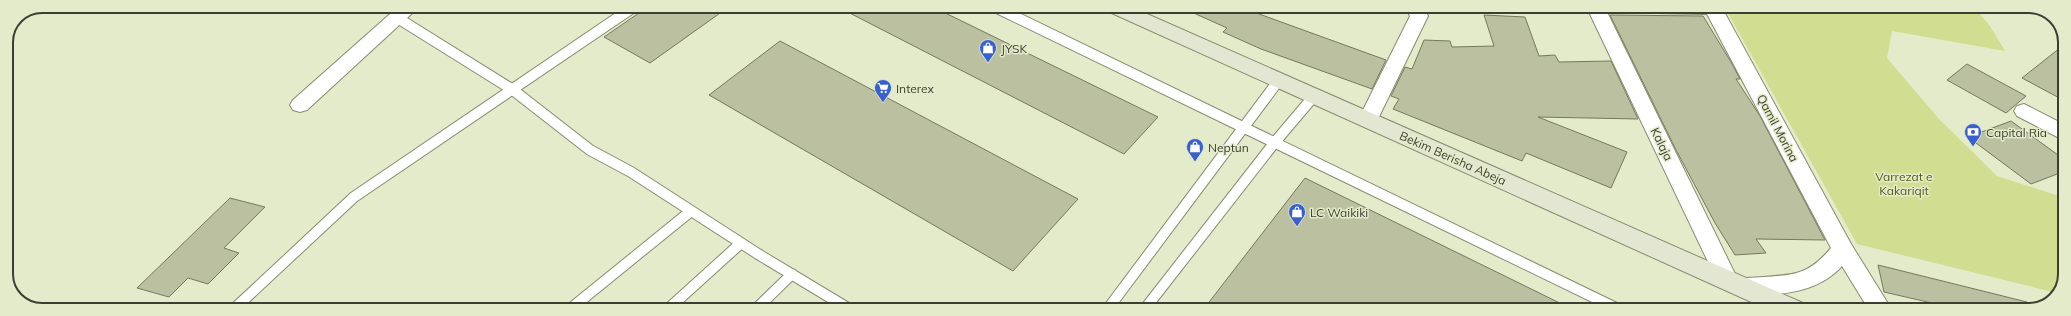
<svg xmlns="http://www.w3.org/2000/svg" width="2071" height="316" font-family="Mulish,sans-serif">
<rect width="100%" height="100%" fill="#e4ebca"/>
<path fill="#d1dd91" d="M1724,6H1973L1990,26L2005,51L1892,31L1887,58L1939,119L1997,176L2065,198V279L2057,293L1857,244Z"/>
<path fill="#bac0a0" stroke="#74795c" d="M649,6H730L650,63L604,37Z
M836,6H931L1158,117L1124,154Z
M1178,6H1237L1386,60L1372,89L1261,49L1223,32L1227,28Z
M1484,15L1525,17L1539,56L1555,55L1559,62L1611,61L1638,119L1538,117L1627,152L1611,188L1526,153L1522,161L1393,109L1399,99L1391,96L1405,67L1412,69L1424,40L1450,41L1452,47L1494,46Z
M1610,15L1703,16L1731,62L1740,79H1736L1760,116L1825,240L1756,239L1766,253L1735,255L1715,223L1676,150Z
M780,41L1078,199L1013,271L709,95Z
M2065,44V101L2022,78Z
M1967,64L2026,96L2006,113L1947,80Z
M2011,121L2065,160V171L2031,184L1968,137Z
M1305,178L1574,310H1203Z
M230,198L265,207L224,248L239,253L208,284L188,278L169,297L137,288Z
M1878,265L2027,302L2026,310H1955L1945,306L1884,292Z"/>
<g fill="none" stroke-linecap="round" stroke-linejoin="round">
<defs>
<path id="lane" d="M993,6L1620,310
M396,17L513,90L590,150L631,172L758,254L851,310
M233,310L354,197L635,6
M569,310L691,211
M667,310L741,243
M755,310L792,274
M1107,310L1279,80
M1144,310L1275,142L1314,96"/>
<path id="street" d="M399,6H420L307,110L300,112L293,110L290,105L293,100Z
M1405,6H1423L1428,16L1375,125L1368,127L1361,125L1358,120L1410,16Z
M1535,6H1721L1851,244L1892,310H1869L1842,266C1817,294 1778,295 1743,296L1735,293L1733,288L1728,290L1720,287L1589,12H1544L1538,10ZM1607,12L1707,14L1831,248C1809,274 1796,275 1763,277C1755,278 1746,277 1738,280Z
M2024,104L2065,125V141L2017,116L2014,111L2017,106Z"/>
<path id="secondary" d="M1102,6H1129L1803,303L1806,310H1769L1105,10Z"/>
</defs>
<use href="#lane" stroke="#878c6f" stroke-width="12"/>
<use href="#street" stroke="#878c6f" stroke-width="2"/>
<use href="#secondary" stroke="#878c6f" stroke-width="2"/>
<use href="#lane" stroke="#fff" stroke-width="10"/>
<use href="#street" fill="#fff" fill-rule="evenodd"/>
<use href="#secondary" fill="#e3e6d0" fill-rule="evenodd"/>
</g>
<defs>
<symbol id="shop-pin" viewBox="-11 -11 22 30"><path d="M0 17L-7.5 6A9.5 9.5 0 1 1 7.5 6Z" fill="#3960d1" stroke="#e4ebca"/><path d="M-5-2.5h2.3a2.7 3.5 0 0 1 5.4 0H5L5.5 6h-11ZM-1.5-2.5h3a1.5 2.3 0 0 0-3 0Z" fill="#fff"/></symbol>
<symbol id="supermarket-pin" viewBox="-11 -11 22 30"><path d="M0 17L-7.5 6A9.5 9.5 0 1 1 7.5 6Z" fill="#3960d1" stroke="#e4ebca"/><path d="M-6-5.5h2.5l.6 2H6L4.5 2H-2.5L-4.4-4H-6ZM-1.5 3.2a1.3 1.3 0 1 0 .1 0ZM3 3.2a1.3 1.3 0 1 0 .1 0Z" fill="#fff"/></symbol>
<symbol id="bank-pin" viewBox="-11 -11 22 30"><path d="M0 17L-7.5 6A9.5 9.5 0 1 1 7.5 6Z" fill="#3960d1" stroke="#e4ebca"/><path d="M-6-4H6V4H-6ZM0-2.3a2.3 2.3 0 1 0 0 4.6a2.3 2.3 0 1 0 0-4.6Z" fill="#fff"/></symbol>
</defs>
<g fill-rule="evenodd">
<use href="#shop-pin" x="978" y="38" width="20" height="27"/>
<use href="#supermarket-pin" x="873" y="78" width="20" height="27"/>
<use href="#bank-pin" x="1963" y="122" width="20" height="27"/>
<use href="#shop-pin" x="1185" y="137" width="20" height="27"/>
<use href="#shop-pin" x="1287" y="202" width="20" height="27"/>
</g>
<g text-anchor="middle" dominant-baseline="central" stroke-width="3" stroke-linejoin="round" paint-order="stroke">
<g font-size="12" fill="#3c3e32" stroke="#e4ebca" text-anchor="start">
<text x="1001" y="48">JYSK</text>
<text x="896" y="88">Interex</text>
<text x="1986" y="132">Capital Ria</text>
<text x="1208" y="147">Neptun</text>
<text x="1310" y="212">LC Waikiki</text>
</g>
<g font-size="12" fill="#3c3e32" stroke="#e4ebca">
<text transform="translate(1778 128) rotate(62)">Qamil Morina</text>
<text transform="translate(1662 144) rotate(64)">Kalaja</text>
<text transform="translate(1453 158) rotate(24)">Bekim Berisha Abeja</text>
</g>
<g font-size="12" fill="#535b1d" stroke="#e4ebca">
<text x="1904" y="176">Varrezat e<tspan x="1904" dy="14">Kakariqit</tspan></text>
</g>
</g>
<path d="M0 0H2071V316H0ZM42 13H2029A29 29 0 0 1 2058 42V274A29 29 0 0 1 2029 303H42A29 29 0 0 1 13 274V42A29 29 0 0 1 42 13Z" fill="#e4ebca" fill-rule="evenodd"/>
<path fill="none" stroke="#3c3e32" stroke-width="2" d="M42 13H2029A29 29 0 0 1 2058 42V274A29 29 0 0 1 2029 303H42A29 29 0 0 1 13 274V42A29 29 0 0 1 42 13Z"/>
</svg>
